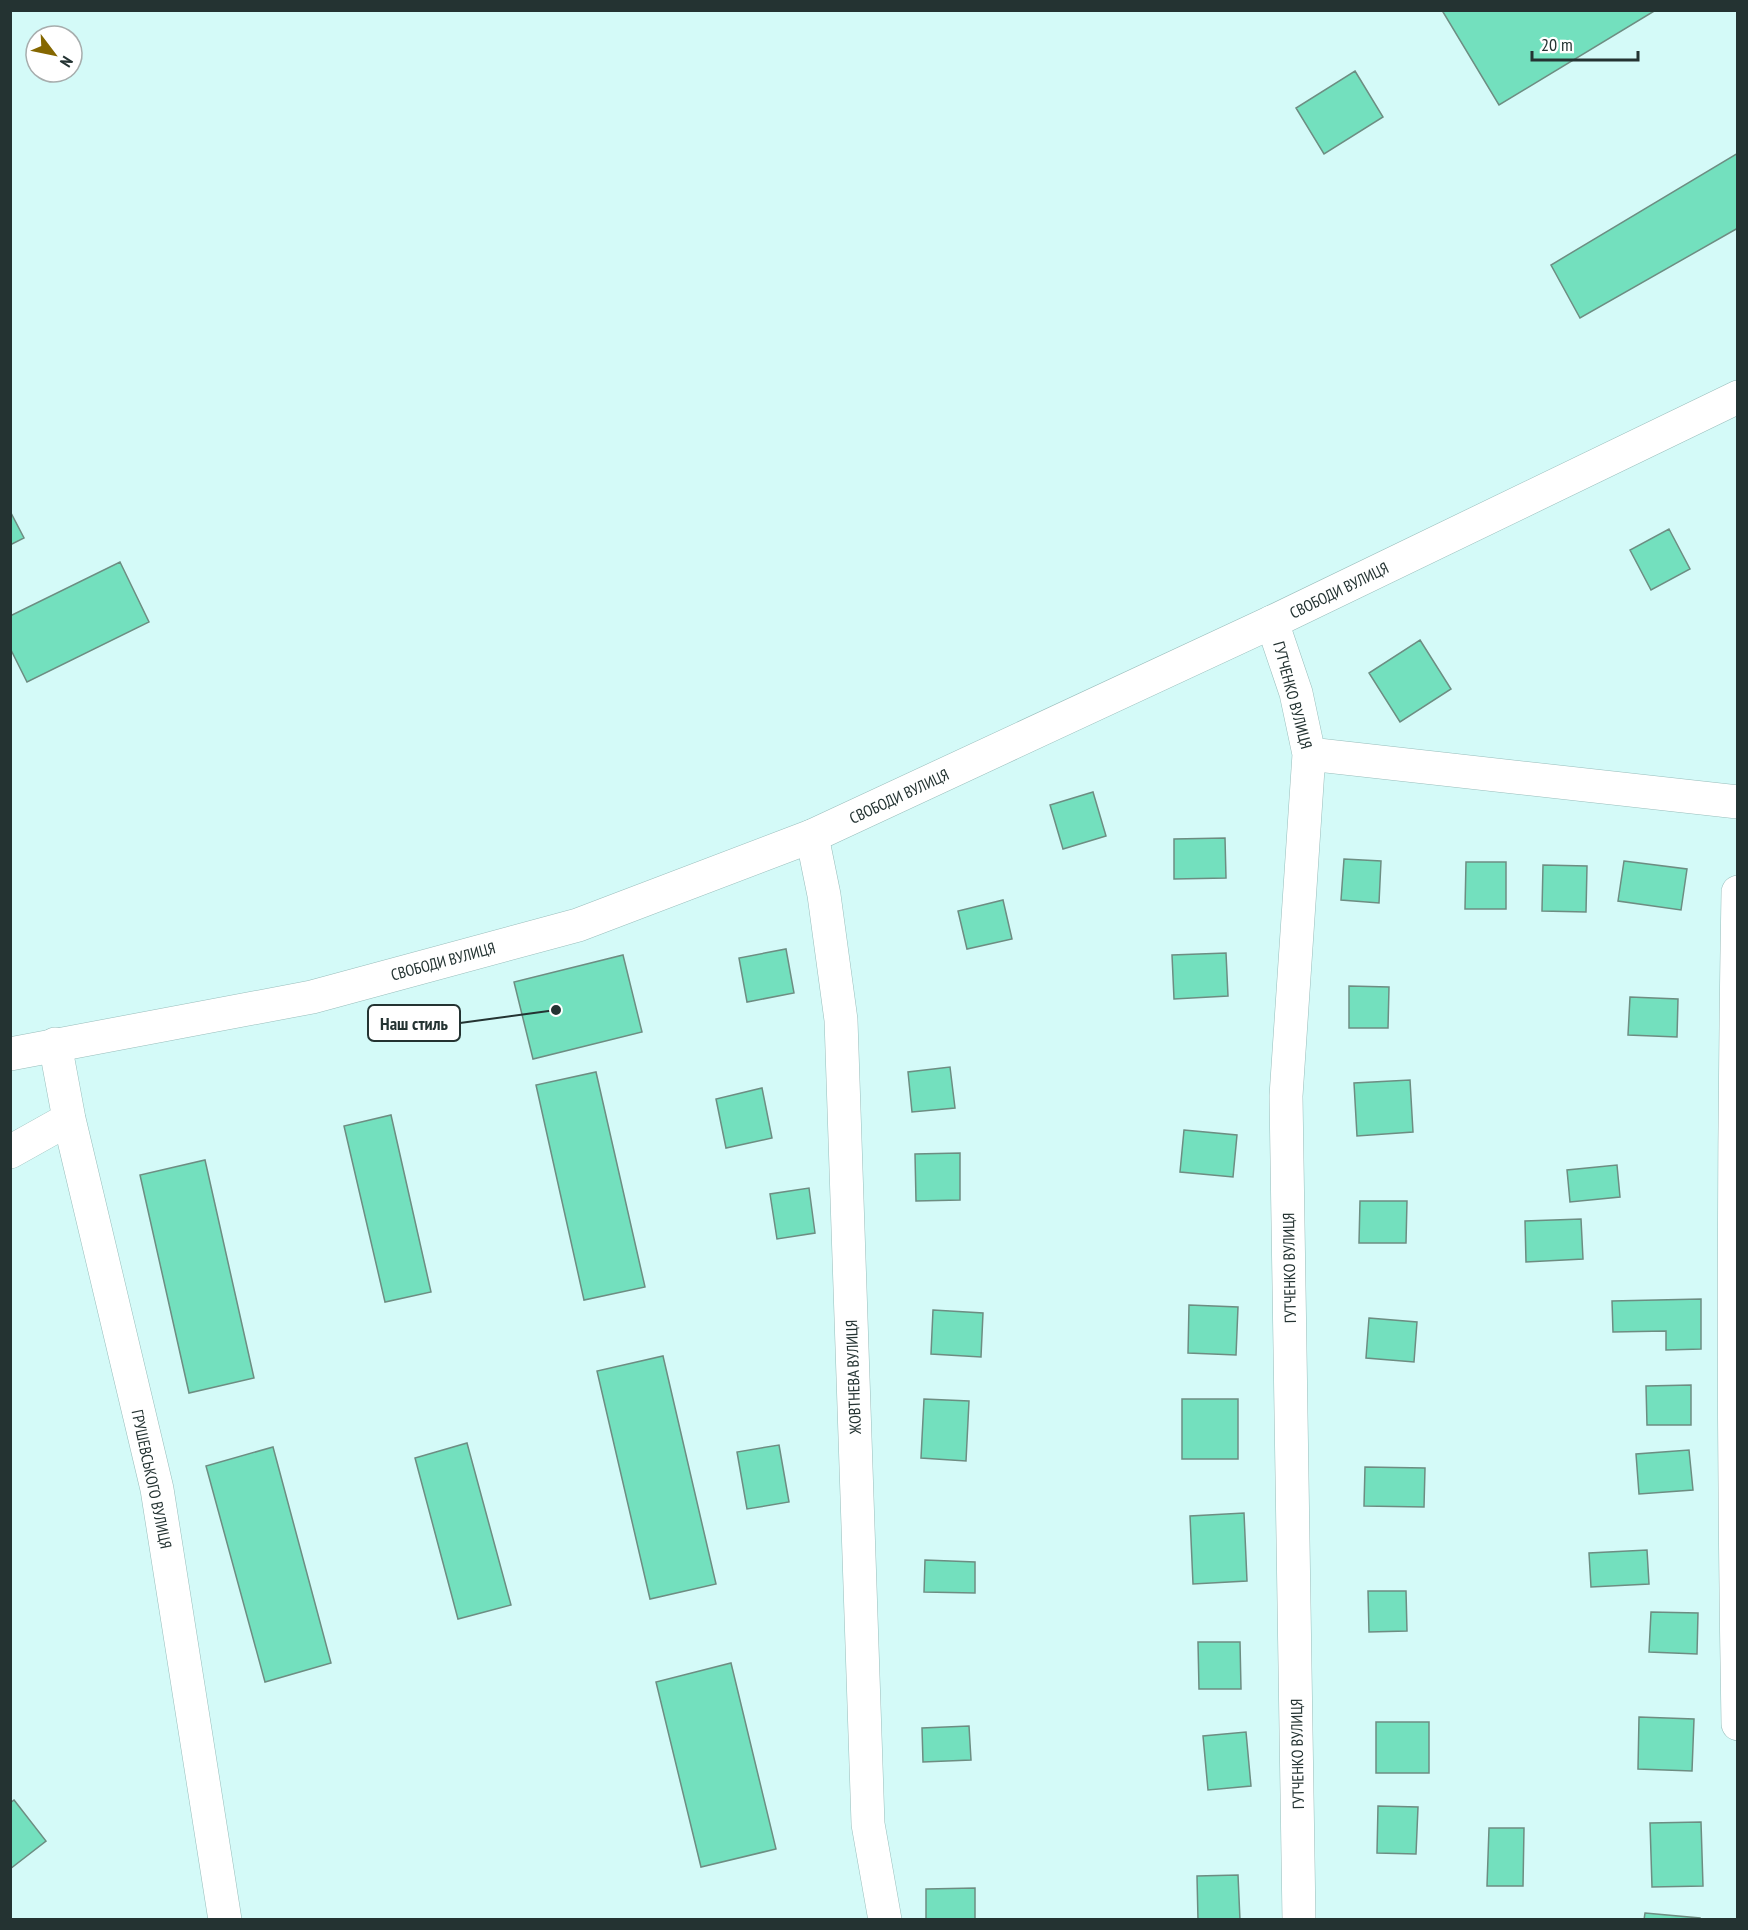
<svg xmlns="http://www.w3.org/2000/svg" width="1748" height="1930" font-family="'PT Sans Narrow',sans-serif">
<rect width="100%" height="100%" fill="#d4faf8"/>
<path fill="#73e0be" stroke="#6d8d82" stroke-width="1.5" d="M1446,10H1656L1499,105L1443,12Z
M1355,71L1383,117L1324,154L1296,108Z
M1738,153V228L1580,318L1551,265Z
M10,511L24,538L10,545Z
M1669,529L1690,569L1651,590L1630,550Z
M120,562L149,622L27,682L10,648V616Z
M1420,640L1451,689L1400,722L1369,673Z
M1093,792L1106,836L1063,849L1050,805Z
M1225,838L1226,878L1174,879V839Z
M1344,859L1381,861L1379,903L1341,900Z
M1624,861L1687,869L1681,910L1618,901Z
M1466,862H1506V909H1465Z
M1543,865L1587,866L1586,912L1542,911Z
M1003,900L1012,939L967,949L958,911Z
M786,949L794,993L747,1002L739,958Z
M1226,953L1228,996L1174,999L1172,955Z
M623,955L642,1032L533,1059L514,982Z
M1349,986L1389,987L1388,1028H1349Z
M1630,997L1678,999L1677,1037L1628,1035Z
M950,1067L955,1108L912,1112L908,1072Z
M596,1072L645,1287L584,1300L536,1085Z
M1410,1080L1413,1132L1357,1136L1354,1083Z
M762,1088L772,1138L726,1148L716,1099Z
M391,1115L431,1292L385,1302L344,1126Z
M1184,1130L1237,1135L1233,1177L1180,1172Z
M960,1153V1200L916,1201L915,1154Z
M205,1160L254,1378L189,1393L140,1175Z
M1617,1165L1620,1197L1570,1202L1567,1170Z
M809,1188L815,1233L777,1239L770,1194Z
M1360,1201H1407L1406,1243H1359Z
M1581,1219L1583,1259L1526,1262L1525,1221Z
M1701,1299V1349L1666,1350V1331L1613,1332L1612,1301Z
M1189,1305L1238,1307L1236,1355L1188,1353Z
M933,1310L983,1313L981,1357L931,1354Z
M1369,1318L1417,1322L1414,1362L1366,1358Z
M663,1356L716,1584L650,1599L597,1371Z
M1691,1385V1425H1647L1646,1386Z
M924,1399L969,1401L966,1461L921,1458Z
M1182,1399H1238V1459H1182Z
M467,1443L511,1605L458,1619L415,1458Z
M779,1445L789,1502L747,1509L737,1452Z
M273,1447L331,1663L265,1682L206,1466Z
M1689,1450L1693,1490L1639,1494L1636,1454Z
M1365,1467L1425,1468L1424,1507L1364,1506Z
M1244,1513L1247,1581L1193,1584L1190,1516Z
M1647,1550L1649,1584L1591,1587L1589,1553Z
M925,1560L975,1562V1593L924,1592Z
M1368,1591H1406L1407,1631L1369,1632Z
M1651,1612L1698,1613L1697,1654L1649,1652Z
M1198,1642H1240L1241,1689H1199Z
M731,1663L776,1849L701,1867L656,1682Z
M1639,1717L1694,1719L1692,1771L1638,1769Z
M1376,1722H1429V1773H1376Z
M969,1726L971,1760L923,1762L922,1728Z
M1246,1732L1251,1786L1208,1790L1203,1736Z
M14,1800L46,1841L10,1869V1803Z
M1378,1806L1418,1807L1416,1854L1377,1853Z
M1701,1822L1703,1886L1652,1887L1650,1823Z
M1489,1828H1524L1523,1886H1487Z
M1238,1875L1240,1920H1198L1197,1876Z
M975,1888V1920H926V1889Z
M1645,1913L1700,1918V1920H1644Z"/>
<g fill="none" stroke-linecap="round" stroke-linejoin="round">
<defs>
<path id="minor" d="M1272,622L1296,693L1309,754L1286,1096L1299,1920
M1309,754L1738,802
M812,836L824,895L841,1020L868,1824L885,1920
M1738,892C1733,1170 1733,1447 1738,1724
M55,1044L69,1119L157,1489L225,1920
M10,1152L69,1119"/>
<path id="secondary" d="M10,1054L312,997L578,925L812,836L1272,622L1738,397"/>
</defs>
<use href="#minor" stroke="#98bdbb" stroke-width="34"/>
<use href="#secondary" stroke="#98bdbb" stroke-width="34"/>
<use href="#minor" stroke="#fff" stroke-width="33"/>
<use href="#secondary" stroke="#fff" stroke-width="33"/>
</g>
<g text-anchor="middle" dominant-baseline="central" stroke-width="4.5" stroke-linejoin="round" paint-order="stroke">
<g font-size="16" fill="#243332" stroke="#fff">
<text transform="translate(1339 590) rotate(-26)">СВОБОДИ ВУЛИЦЯ</text>
<text transform="translate(1293 695) rotate(75)">ГУТЧЕНКО ВУЛИЦЯ</text>
<text transform="translate(899 796) rotate(-25)">СВОБОДИ ВУЛИЦЯ</text>
<text transform="translate(443 961) rotate(-15)">СВОБОДИ ВУЛИЦЯ</text>
<text transform="translate(1289 1268) rotate(-91)">ГУТЧЕНКО ВУЛИЦЯ</text>
<text transform="translate(853 1377) rotate(-92)">ЖОВТНЕВА ВУЛИЦЯ</text>
<text transform="translate(152 1479) rotate(78)">ГРУШЕВСЬКОГО ВУЛИЦЯ</text>
<text transform="translate(1297 1754) rotate(-91)">ГУТЧЕНКО ВУЛИЦЯ</text>
</g>
</g>
<path fill="none" stroke="#243332" stroke-width="2" d="M556 1010L460 1023"/>
<circle fill="#243332" stroke="#fff" stroke-width="2" cx="556" cy="1010" r="6"/>
<rect fill="#fff" stroke="#243332" stroke-width="2" x="368" y="1005" width="92" height="36" rx="6"/>
<g font-size="18" text-anchor="middle" font-weight="bold" fill="#243332">
<text x="414" y="1030">Наш стиль</text>
</g>
<rect width="1748" height="1930" fill="none" stroke="#243332" stroke-width="24"/>
<g transform="translate(54 54) rotate(122)"><circle r="28" fill="#ffffff" stroke="#a7adad" stroke-width="1.5"/>
<path d="M0-4.5L10 22L0 15L-10 22Z" fill="#856700"/>
<text y="-9" font-size="16" font-weight="bold" text-anchor="middle" fill="#243332">N</text>
</g>
<path d="M1532 51v9h106v-9" fill="none" stroke="#243332" stroke-width="3"/>
<text x="1541" y="51" font-size="18" fill="#243332" stroke="#ffffff" stroke-width="4.5" paint-order="stroke">20 m</text>
</svg>
